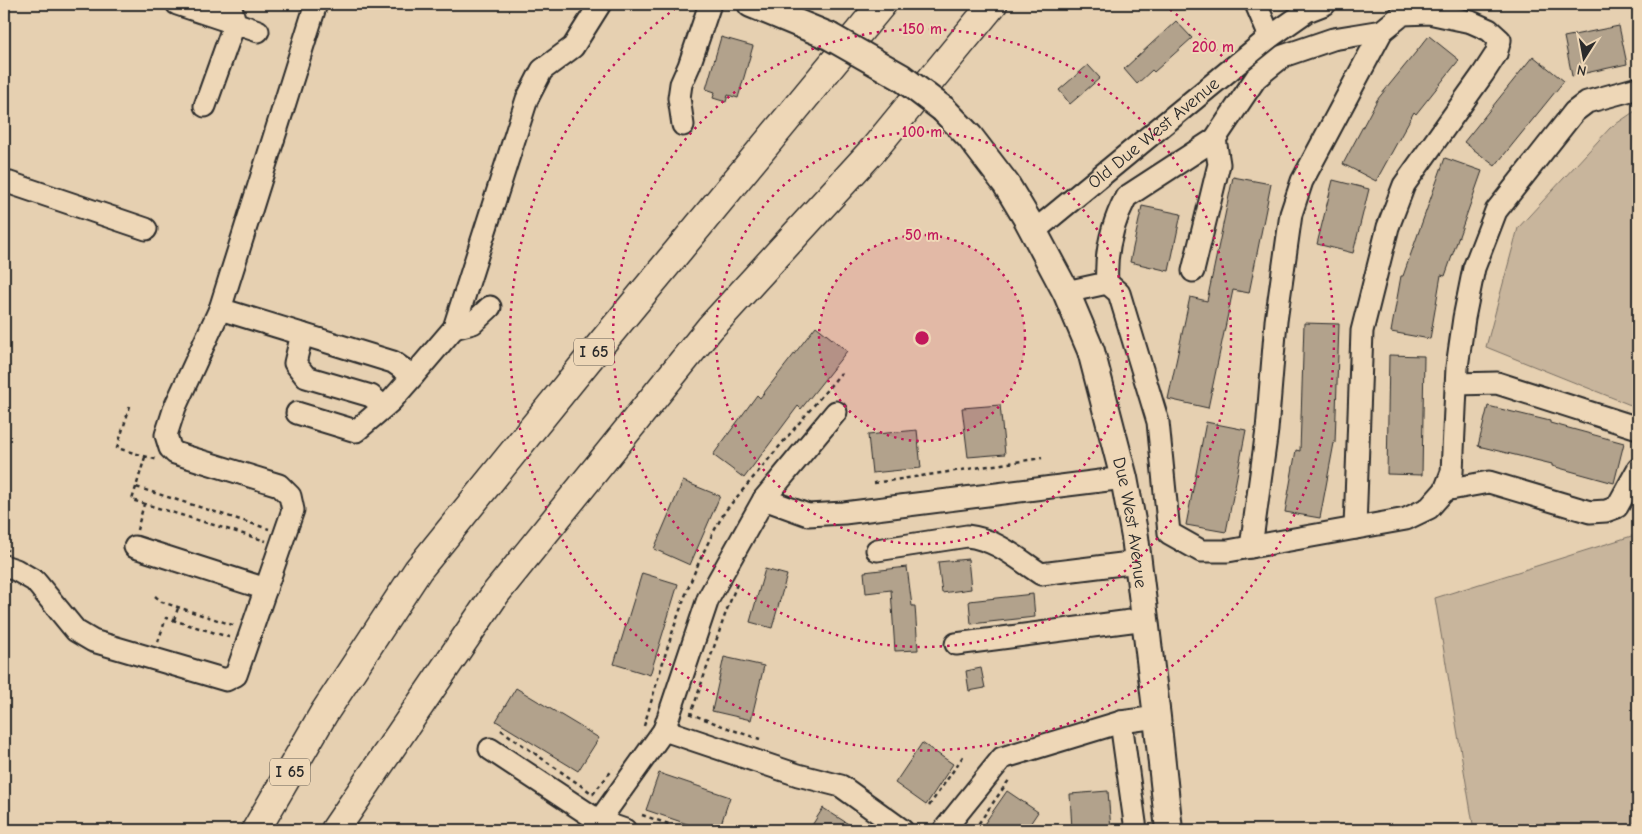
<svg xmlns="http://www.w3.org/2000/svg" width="1642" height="834" font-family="'Comic Neue',sans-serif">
<rect width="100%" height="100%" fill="#e6d0b1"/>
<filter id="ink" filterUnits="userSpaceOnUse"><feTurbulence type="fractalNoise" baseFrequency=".02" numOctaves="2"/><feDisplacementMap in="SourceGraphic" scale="10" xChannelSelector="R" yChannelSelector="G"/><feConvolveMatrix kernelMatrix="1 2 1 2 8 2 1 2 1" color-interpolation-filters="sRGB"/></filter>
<g filter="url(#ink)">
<path fill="#c8b59c" stroke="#7a7064" d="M1638,109V408L1486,347L1518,228L1610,128Z
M1638,534V830H1474L1435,598Z"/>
<path fill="#b2a28c" stroke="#2b2b2b" d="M1176,21L1192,38L1154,72L1152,70L1137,84L1124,69Z
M1619,26L1627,64L1572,76L1564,37Z
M1429,36L1459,60L1416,114L1414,112L1376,181L1343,164L1377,100Z
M721,37L753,46L738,98L728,95L726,102L713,98L715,92L706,89Z
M1533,56L1564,81L1495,166L1464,142Z
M1088,65L1100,78L1070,104L1059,90Z
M1445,158L1482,171L1445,276L1441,275L1430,339L1391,332L1401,276H1403Z
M1233,177L1271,184L1249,293L1233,290L1208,408L1168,399L1190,297L1207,301Z
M1333,180L1369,189L1353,253L1317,244Z
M1142,206L1181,214L1169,271L1130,262Z
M1304,323L1339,324L1335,443H1334L1320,518L1285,512L1296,450L1300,451Z
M816,326L847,351L801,409L798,406L744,478L713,455L757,395L760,398Z
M1389,355L1424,356L1422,475L1387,474Z
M1000,405L1005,454L968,457L962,408Z
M1488,406L1550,421V423L1624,443L1614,483L1552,466V464L1478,446Z
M1206,422L1246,430L1226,532L1186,525Z
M917,430L921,468L872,473L868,435Z
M683,481L720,496L690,565L654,549Z
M968,559L971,589L942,593L938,562Z
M907,567L912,606H915L918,650L895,651L891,590L866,593L864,572Z
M765,569L787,575L772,628L750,622Z
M642,573L678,584L650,675L614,664Z
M1033,594L1035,617L971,624L969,601Z
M724,657L764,666L751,720L712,711Z
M981,668L985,688L969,691L966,671Z
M516,688L599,738L578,771L496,721Z
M922,743L953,764L926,805L895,783Z
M659,773L730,797L719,830H705L646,810Z
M1007,791L1038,812L1026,830H980Z
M1108,791L1111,830H1072L1070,794Z
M823,808L858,830H809Z"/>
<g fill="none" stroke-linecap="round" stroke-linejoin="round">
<defs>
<g id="minor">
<path d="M177,4L258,31"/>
<path d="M316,4L220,309L393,362L413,376L454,328L527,99L542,70L573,47L600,4"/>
<path d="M1256,4L1270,37"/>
<path d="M205,106L235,22L230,4"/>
<path d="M683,125L679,98L681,84L689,66L710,4"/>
<path d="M4,181L146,229"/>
<path id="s1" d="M1033,232L1270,37L1307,11L1325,4"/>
<path d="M1193,271L1219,164L1215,139"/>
<path d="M1107,283C1105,253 1112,224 1126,197L1215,139L1256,78L1283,56L1333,39L1382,31"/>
<path d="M1066,292L1107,283L1119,293L1158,422L1169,533L1201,551H1228L1406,519L1429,508L1445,490L1452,472L1457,367L1464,318L1474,268L1496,211L1574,112L1587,102L1638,88"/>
<path d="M454,328L473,323L490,307"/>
<path d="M302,334L295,363L306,377L371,396L384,407"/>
<path d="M1456,384L1497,383L1638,428"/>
<path d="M297,413L356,431L391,401L413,376"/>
<path d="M1445,490L1489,482L1590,512L1606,511L1617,507L1638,469"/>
<path d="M764,499L836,412"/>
<path d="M135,547L266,589"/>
<path d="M1251,547L1267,430L1276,321L1291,214L1302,181L1382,31L1403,14L1429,13L1471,22L1489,30L1500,40L1496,54L1483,74L1404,185L1388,227L1362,331L1355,528"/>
<path d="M877,550L967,536C996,539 1018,559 1041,574L1138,562"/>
<path d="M4,566L16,570L35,581L76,631L93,641L226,680L236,675L293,510L290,496L279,485L175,453L170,448L166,435L175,407L220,309"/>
<path d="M956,644L1146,619"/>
<path d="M1121,722L1136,830"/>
<path d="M490,749L599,821L664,730"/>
<path d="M599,821L625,830"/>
<path d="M902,830L841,786L798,775L664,730L708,599L764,499L808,515L844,513L1124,478"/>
<path d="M944,830L1002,758L1121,722L1157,717"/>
</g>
<g id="major">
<path d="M751,4L829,36"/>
<path id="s2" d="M943,109L970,137L1006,184L1027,219L1066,292L1091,351L1124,478L1135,537L1157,717L1169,830"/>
</g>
<path id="highway" d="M256,830L324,713L418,570L587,361L882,4
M335,830L496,593L710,328L874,149L993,4"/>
</defs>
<use href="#minor" stroke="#2b2b2b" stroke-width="25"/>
<use href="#major" stroke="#2b2b2b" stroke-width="30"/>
<use href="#highway" stroke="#2b2b2b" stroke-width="31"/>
<path stroke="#2b2b2b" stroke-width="2.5" stroke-dasharray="4 4" stroke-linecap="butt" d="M130,406L117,448L158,460
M145,457L136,487L269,529
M874,483L1042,458
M136,487L132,500L266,541
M137,530L144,504
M4,544L8,545L7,551
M737,584L726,612L691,714L741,733L760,739
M155,596L162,602L236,626
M174,620L178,608
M158,642L166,618L232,638
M644,726C666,652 686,576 726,510L841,373
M501,730L593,794L613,769
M929,806L964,755
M642,815L686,830
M974,830L1009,780"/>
<use href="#minor" stroke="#eed7b7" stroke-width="21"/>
<use href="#major" stroke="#eed7b7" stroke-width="26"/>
<use href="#highway" stroke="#eed7b7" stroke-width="28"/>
<defs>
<path id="major-bridge" d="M829,36L901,77L943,109"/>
</defs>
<use href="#major-bridge" stroke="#2b2b2b" stroke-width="30" stroke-linecap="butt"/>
<use href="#major-bridge" stroke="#eed7b7" stroke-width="26"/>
</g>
</g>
<circle cx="922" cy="338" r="103" fill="#c2185b" fill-opacity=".12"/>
<g fill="none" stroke="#c2185b" stroke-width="2.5" stroke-dasharray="2.5 5">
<circle cx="922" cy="338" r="103"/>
<circle cx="922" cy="338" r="206"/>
<circle cx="922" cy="338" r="309"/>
<path d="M1164 5A412 412 0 1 1 680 5"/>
</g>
<g text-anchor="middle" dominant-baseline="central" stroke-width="4" stroke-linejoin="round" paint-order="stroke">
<g fill="#eed7b7" stroke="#665f55" stroke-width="1">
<rect x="574" y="338.5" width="40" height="27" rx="4"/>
<rect x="270" y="758.5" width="40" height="27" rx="4"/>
</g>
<g font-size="16" font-weight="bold" fill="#2b2b2b">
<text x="594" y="352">I 65</text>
<text x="290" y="772">I 65</text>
</g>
<g font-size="18" fill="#2b2b2b" stroke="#eed7b7">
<text stroke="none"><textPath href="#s1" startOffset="156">Old Due West Avenue</textPath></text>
<text stroke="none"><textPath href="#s2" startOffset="462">Due West Avenue</textPath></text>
</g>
</g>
<circle cx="922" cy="338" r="8" fill="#c2185b" stroke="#eed7b7" stroke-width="2.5"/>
<g font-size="15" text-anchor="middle" font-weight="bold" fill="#c2185b" stroke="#eed7b7" stroke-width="4" stroke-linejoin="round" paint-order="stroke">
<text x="922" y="34">150 m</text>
<text x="1213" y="52">200 m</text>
<text x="922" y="137">100 m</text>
<text x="922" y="240">50 m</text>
</g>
<rect width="1642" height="834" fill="none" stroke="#eed7b7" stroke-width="20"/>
<rect x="10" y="10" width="1622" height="814" fill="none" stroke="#2b2b2b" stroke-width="2" filter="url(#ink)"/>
<g transform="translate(1584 58) rotate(191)" stroke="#eed7b7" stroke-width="4" paint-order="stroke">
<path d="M0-4L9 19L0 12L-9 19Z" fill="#2b2b2b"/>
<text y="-8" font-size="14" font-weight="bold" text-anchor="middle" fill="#2b2b2b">N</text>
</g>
</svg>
